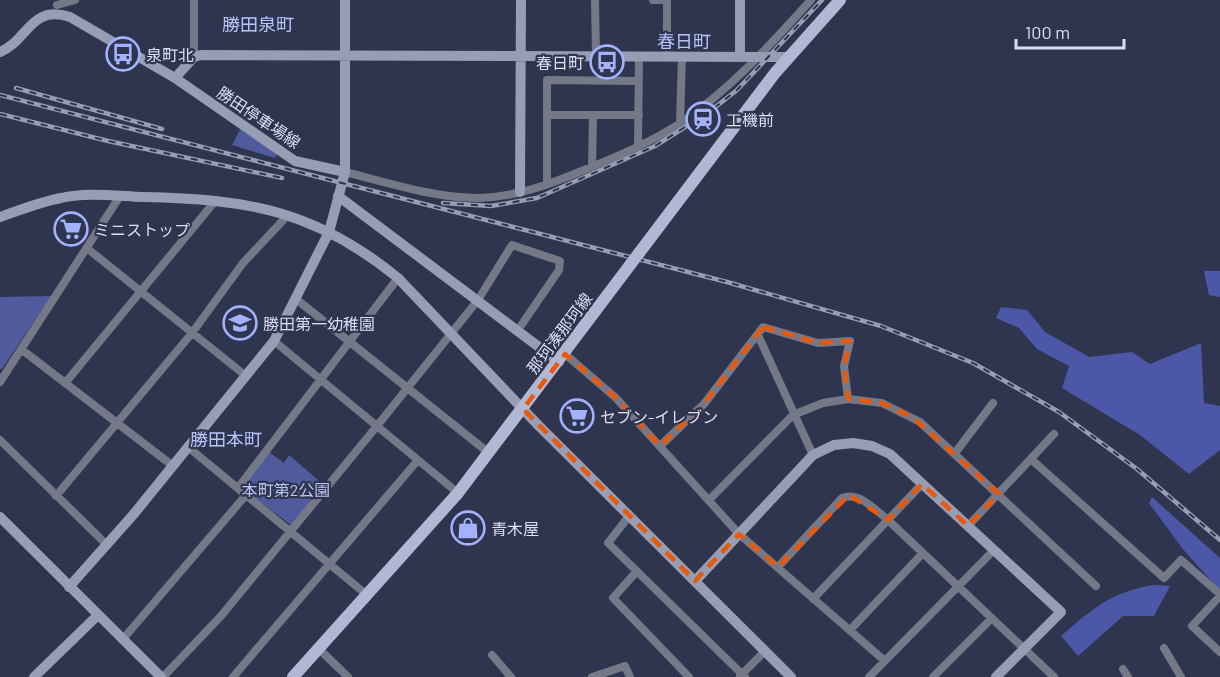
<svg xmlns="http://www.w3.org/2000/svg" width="1220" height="677" font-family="Barlow,'Noto Sans JP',sans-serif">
<rect width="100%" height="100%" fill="#30354f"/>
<path fill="#4f5b9c" d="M241,128L278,152L275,158L232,145Z
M51,296L2,369H0V297Z
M269,452L284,463L289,455L324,485L291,525L245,490L244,483Z"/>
<path fill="#4c58a7" d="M1204,271H1220V297L1209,295Z
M1001,307L1027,310L1045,332L1089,357L1132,352L1150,364L1201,343L1204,403L1220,406V450L1189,474L1140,435L1062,388L1069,366L1037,349L1019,328L996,318Z
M1152,497L1220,558V591L1182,548L1149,503Z
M1153,585L1170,586L1154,616H1123L1078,656L1061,636C1094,608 1109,593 1153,585Z"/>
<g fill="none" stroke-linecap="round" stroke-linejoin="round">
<path stroke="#757886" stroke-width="8" d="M194,0V57
M595,0L596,56
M653,0H667V55
M57,5L75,0
M547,115H639
M680,123L682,56
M638,147L639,56
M592,167L593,115
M345,172C389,183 434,198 479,198C516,197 551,184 584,170C618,156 652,142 682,122C732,88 771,44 811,0
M547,184V80L638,81
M88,249L246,376
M296,299L489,453
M758,335L813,455
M274,341L458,493
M21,349L173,466
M565,354L616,398L739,534L885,661
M0,382L120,196
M66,382L216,200
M0,440L107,545
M660,446L704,404L763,327L818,343L850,341L844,366L848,399
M188,447L367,595
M955,453L993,403
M1032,460L1164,578L1181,560L1220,594
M238,488L398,278
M56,496L192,333L243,263L288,215
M709,500L793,415L823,403L848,399L882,403L920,422L1096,586
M629,516L608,543L745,677
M968,526L1054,434
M778,567L842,498C859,491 874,509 888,520L1054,677
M637,571L613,598L689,677
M1220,596L1192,626L1220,652
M813,599L922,484
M850,630L923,553
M123,639L246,495
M1164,648L1181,677
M319,649L348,677
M492,655L511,677
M1123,669L1128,677
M740,676L765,651
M163,677L221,616L377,426L478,300L512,245L560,261L559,270L518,330
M233,677L418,460
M592,677L625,666L630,677
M869,677L994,550
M933,677L992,618"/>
<path stroke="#979db2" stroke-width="10" d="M740,0V55
M0,52C28,41 30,4 70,17L175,78L295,161L345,172
M175,78L194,57L201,55L788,57
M520,192L521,0
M338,196L559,362
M0,217C20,210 40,202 61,198C87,192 116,196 143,197C247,199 315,210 398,278L539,426L791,677
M0,517L161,677
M695,581L813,455L834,445L853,443L872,446L890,454L1061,612L996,677
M69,587L133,515L274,341L329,232L345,172V0
M34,677L98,615"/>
<path stroke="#b2b8d4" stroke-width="12" d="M639,253L775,73L840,0
M293,677L458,493L630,265"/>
<defs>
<path id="rail" d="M16,88L162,129
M0,95L727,282L881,326L973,363L1059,412L1137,469L1220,540
M0,114L108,141L282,178
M443,203L491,206L537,198L655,146L709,112L737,90L822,0"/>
</defs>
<use href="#rail" stroke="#999db2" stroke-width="4.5"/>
<use href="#rail" stroke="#30354f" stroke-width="2" stroke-dasharray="7" stroke-linecap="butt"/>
<path stroke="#b2b8d4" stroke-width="12" d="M630,265L639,253"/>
</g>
<path fill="none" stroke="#e8590c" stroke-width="4.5" stroke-dasharray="12 8" stroke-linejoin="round" d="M763,327L818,343L850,341L844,366L848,399L882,403L912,417L999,494L968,526L922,484L888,520L849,495L778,567L739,534L695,581L523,409L565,354L616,398L660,446L704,404Z"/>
<defs>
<symbol id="bus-ring" viewBox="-11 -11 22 22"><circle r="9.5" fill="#30354f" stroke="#a2b2fd" stroke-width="1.5"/><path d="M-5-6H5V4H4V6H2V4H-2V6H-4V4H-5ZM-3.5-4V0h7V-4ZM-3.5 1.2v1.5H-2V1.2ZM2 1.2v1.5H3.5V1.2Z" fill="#a2b2fd"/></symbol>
<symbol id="station-ring" viewBox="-11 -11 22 22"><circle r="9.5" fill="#30354f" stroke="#a2b2fd" stroke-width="1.5"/><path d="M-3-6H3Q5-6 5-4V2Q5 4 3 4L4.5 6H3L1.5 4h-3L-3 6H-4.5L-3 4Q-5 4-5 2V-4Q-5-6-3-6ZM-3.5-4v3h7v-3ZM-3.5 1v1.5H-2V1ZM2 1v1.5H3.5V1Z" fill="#a2b2fd"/></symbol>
<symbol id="supermarket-ring" viewBox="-11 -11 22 22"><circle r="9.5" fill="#30354f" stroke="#a2b2fd" stroke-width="1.5"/><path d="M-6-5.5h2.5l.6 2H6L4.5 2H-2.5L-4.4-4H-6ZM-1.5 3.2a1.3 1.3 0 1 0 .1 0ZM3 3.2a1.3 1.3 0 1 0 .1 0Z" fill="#a2b2fd"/></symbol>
<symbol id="school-ring" viewBox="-11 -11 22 22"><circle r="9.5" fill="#30354f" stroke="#a2b2fd" stroke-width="1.5"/><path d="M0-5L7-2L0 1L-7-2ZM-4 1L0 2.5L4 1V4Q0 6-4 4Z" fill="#a2b2fd"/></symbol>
<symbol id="shop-ring" viewBox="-11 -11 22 22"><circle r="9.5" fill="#30354f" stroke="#a2b2fd" stroke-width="1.5"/><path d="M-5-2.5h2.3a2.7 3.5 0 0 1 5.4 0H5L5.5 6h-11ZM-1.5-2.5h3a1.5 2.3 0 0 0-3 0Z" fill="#a2b2fd"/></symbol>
</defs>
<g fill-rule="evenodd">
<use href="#bus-ring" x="104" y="35" width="38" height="38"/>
<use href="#bus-ring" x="588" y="43" width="38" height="38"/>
<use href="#station-ring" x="684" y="100" width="38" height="38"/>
<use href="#supermarket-ring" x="52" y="210" width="38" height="38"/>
<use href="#school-ring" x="221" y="304" width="38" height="38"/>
<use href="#supermarket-ring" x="558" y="397" width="38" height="38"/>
<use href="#shop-ring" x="449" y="509" width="38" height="38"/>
</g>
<g text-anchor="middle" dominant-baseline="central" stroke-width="4.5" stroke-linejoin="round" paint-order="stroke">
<g font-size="16" fill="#dbdff0" stroke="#30354f" text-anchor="start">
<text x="146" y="54">泉町北</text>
<text x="584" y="62" text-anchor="end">春日町</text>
<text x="726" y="119">工機前</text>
<text x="94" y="229">ミニストップ</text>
<text x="263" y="323">勝田第一幼稚園</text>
<text x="600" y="416">セブン-イレブン</text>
<text x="491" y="528">青木屋</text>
</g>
<g font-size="16" fill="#dbdff0" stroke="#30354f">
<text transform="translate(259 117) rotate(34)">勝田停車場線</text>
<text transform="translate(559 333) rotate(-53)">那珂湊那珂線</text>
</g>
<g font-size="16" fill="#bac5f0" stroke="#30354f">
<text x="286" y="489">本町第2公園</text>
</g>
<g font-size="18" fill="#b8c5fc" stroke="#30354f">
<text x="258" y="24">勝田泉町</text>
<text x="684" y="41">春日町</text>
<text x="226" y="439">勝田本町</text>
</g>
</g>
<path d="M1016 39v9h108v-9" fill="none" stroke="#dbdff0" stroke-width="3"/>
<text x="1025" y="39" font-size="18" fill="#dbdff0" stroke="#30354f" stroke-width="4.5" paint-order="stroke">100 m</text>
</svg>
